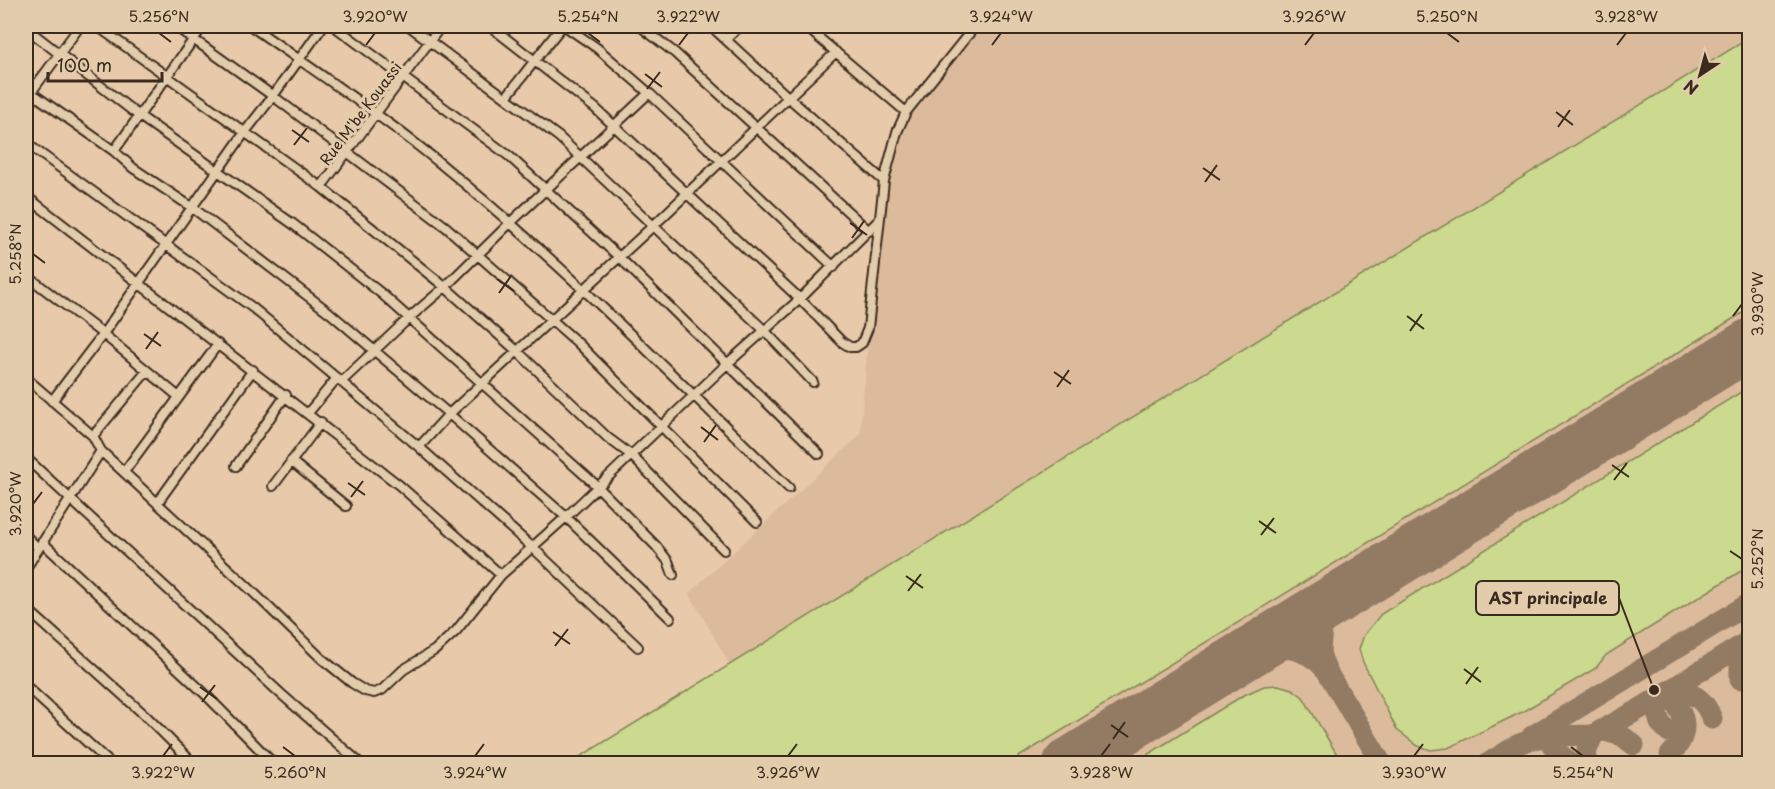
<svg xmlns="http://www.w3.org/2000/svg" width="1775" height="789" font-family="'Playpen Sans',sans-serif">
<rect width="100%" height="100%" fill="#e8caaa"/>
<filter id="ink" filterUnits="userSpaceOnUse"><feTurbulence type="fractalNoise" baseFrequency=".0167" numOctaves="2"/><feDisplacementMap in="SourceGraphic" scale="12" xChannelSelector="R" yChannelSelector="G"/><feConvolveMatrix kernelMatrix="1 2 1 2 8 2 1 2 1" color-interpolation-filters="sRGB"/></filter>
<g filter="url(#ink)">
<path fill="#dbbb9c" d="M975,26H1749V763L570,764L730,665L689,593L860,435L878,221L902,119Z"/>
<path fill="#cbda8e" stroke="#838256" stroke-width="1.5" d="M1749,38V309L1009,763H570Z
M1749,387V566L1606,655L1596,668L1522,712L1448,748L1431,750L1418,746L1397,730L1363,662L1359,649L1364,635L1381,614Z
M1278,685L1292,689L1303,697L1342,763H1134L1242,696L1264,686Z"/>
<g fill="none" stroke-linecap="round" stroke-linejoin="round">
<path stroke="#927a64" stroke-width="21" d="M1343,594L1322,627L1320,653L1326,670L1382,764
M1249,652C1281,646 1303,644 1326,670
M1740,679V659L1746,642H1750
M1672,689C1693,692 1705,699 1712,719
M1663,693C1687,710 1692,733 1670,755
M1653,700L1660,723L1669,732
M1601,730L1622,736L1634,745
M1532,736L1750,603
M1548,736C1552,748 1558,753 1567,760
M1487,764L1519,744L1530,740L1548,736L1593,735L1638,710L1750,640
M1585,764L1587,750L1593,735"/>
<path stroke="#927a64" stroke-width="51" d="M1068,764L1750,344"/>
<defs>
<path id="minor" d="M97,26L321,187L445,287L517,351L608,438L631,455L724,550
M175,26L273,96L446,227L578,343L757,522
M251,26C319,74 389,120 453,174C571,272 678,381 789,488
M334,26L509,156L618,256L819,454
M409,26L559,137L764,330L813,382
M490,26L595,108L800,299L842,342L850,347H856L862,343L868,328L884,181L897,132L906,112L975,26
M565,26L597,48L649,93L834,267
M640,26L675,53L869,231
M711,26L789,98L884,181
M805,26L906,112
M959,26L969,34
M26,28L138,115L293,224L382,294L597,486L656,546L668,561L673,575
M726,39L740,26
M26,89L114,151L133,168L193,208L330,313L449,414L566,517L670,618
M507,96L562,26
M26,99L80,26
M26,143L253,308L419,447L532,547L638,647
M114,151L203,26
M321,187L441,26
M26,196L399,485L501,575
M26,275L103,334L52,401
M26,378L93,436L101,451L251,590L321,658L352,683L365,691L374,693L382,690L403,670L435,650L456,631L501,575L566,517L728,363L800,299L878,221
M341,382L409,318L445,287L510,223L649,93
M179,397L103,334L245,132L273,96L323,26
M308,413L337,378
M93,436L147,371
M419,447L449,414L653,226L836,52
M26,458L280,693L361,764
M291,461L346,506
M236,466L286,395
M124,472L218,344
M273,486L321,422
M158,502L253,370
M26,536L38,548
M42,542L204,693L274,764
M26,568L101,451
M26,608L147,717L194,764
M26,686L111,764
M26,761L28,764"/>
</defs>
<use href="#minor" stroke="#3b2a1e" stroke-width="12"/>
<use href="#minor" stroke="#e2ccac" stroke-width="8"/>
</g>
</g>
<path fill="none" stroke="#3b2a1e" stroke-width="2" d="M159,33L171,42M588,33L600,42M1447,33L1459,42M366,45L375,33M679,45L688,33M992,45L1001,33M1305,45L1314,33M1617,45L1626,33M645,74L662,87M647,89L660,72M1556,112L1573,125M1558,127L1570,110M292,130L309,142M294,145L307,128M1203,168L1220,180M1205,182L1217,165M850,223L867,235M852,238L864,221M33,254L45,263M497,279L514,291M499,293L511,276M1407,316L1424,329M1733,316L1742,304M1410,331L1422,314M144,334L161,346M146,349L158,332M1054,372L1071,384M1057,387L1069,370M701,427L718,440M704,442L716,425M1612,465L1629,477M1614,480L1627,463M348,483L365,495M351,497L363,481M33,504L42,492M1259,521L1276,533M1261,535L1274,518M1730,551L1742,559M906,576L923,588M908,591L921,574M553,632L570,644M555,646L568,629M1464,669L1481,682M1466,684L1478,667M200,687L217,699M202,702L215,685M1111,725L1128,737M1113,739L1125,722M283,747L295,756M1571,747L1583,756M163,756L172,744M475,756L484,744M788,756L797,744M1101,756L1110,744M1414,756L1423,744"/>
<g text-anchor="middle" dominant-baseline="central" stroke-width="6" stroke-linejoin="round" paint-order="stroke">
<g font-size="15" fill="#3b2a1e" stroke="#e2ccac">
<text transform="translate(360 113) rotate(-53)">Rue M'be Kouassi</text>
</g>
</g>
<path fill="none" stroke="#3b2a1e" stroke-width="2" d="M1654 690L1619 598"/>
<circle fill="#3b2a1e" stroke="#e2ccac" stroke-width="2" cx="1654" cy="690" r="6"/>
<rect fill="#e2ccac" stroke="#3b2a1e" stroke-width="2" x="1476" y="581" width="143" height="34" rx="6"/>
<g font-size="16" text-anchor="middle" font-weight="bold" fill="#3b2a1e">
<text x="1548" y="604">AST principale</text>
</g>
<rect width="1775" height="789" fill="none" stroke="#e2ccac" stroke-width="66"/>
<g transform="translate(1700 75) rotate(216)" stroke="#e2ccac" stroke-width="4.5" paint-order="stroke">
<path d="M0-4.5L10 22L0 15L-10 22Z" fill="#3b2a1e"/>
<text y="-9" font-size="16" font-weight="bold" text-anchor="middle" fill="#3b2a1e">N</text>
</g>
<path d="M48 72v9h114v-9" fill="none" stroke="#3b2a1e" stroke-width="3"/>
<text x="57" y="72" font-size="18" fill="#3b2a1e" stroke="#e2ccac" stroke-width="4.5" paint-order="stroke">100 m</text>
<rect x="33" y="33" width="1709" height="723" fill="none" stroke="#3b2a1e" stroke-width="2"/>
<g font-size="15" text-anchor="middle" fill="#3b2a1e">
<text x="159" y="22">5.256°N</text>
<text x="375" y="22">3.920°W</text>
<text x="588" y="22">5.254°N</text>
<text x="688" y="22">3.922°W</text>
<text x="1001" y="22">3.924°W</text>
<text x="1314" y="22">3.926°W</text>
<text x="1447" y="22">5.250°N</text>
<text x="1626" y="22">3.928°W</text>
<text transform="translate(16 254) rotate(-90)" y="5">5.258°N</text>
<text transform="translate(1758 304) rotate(-90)" y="5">3.930°W</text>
<text transform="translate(16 504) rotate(-90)" y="5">3.920°W</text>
<text transform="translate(1758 559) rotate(-90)" y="5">5.252°N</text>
<text x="163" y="778">3.922°W</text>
<text x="295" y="778">5.260°N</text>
<text x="475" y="778">3.924°W</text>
<text x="788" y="778">3.926°W</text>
<text x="1101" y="778">3.928°W</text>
<text x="1414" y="778">3.930°W</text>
<text x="1583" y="778">5.254°N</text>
</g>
</svg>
